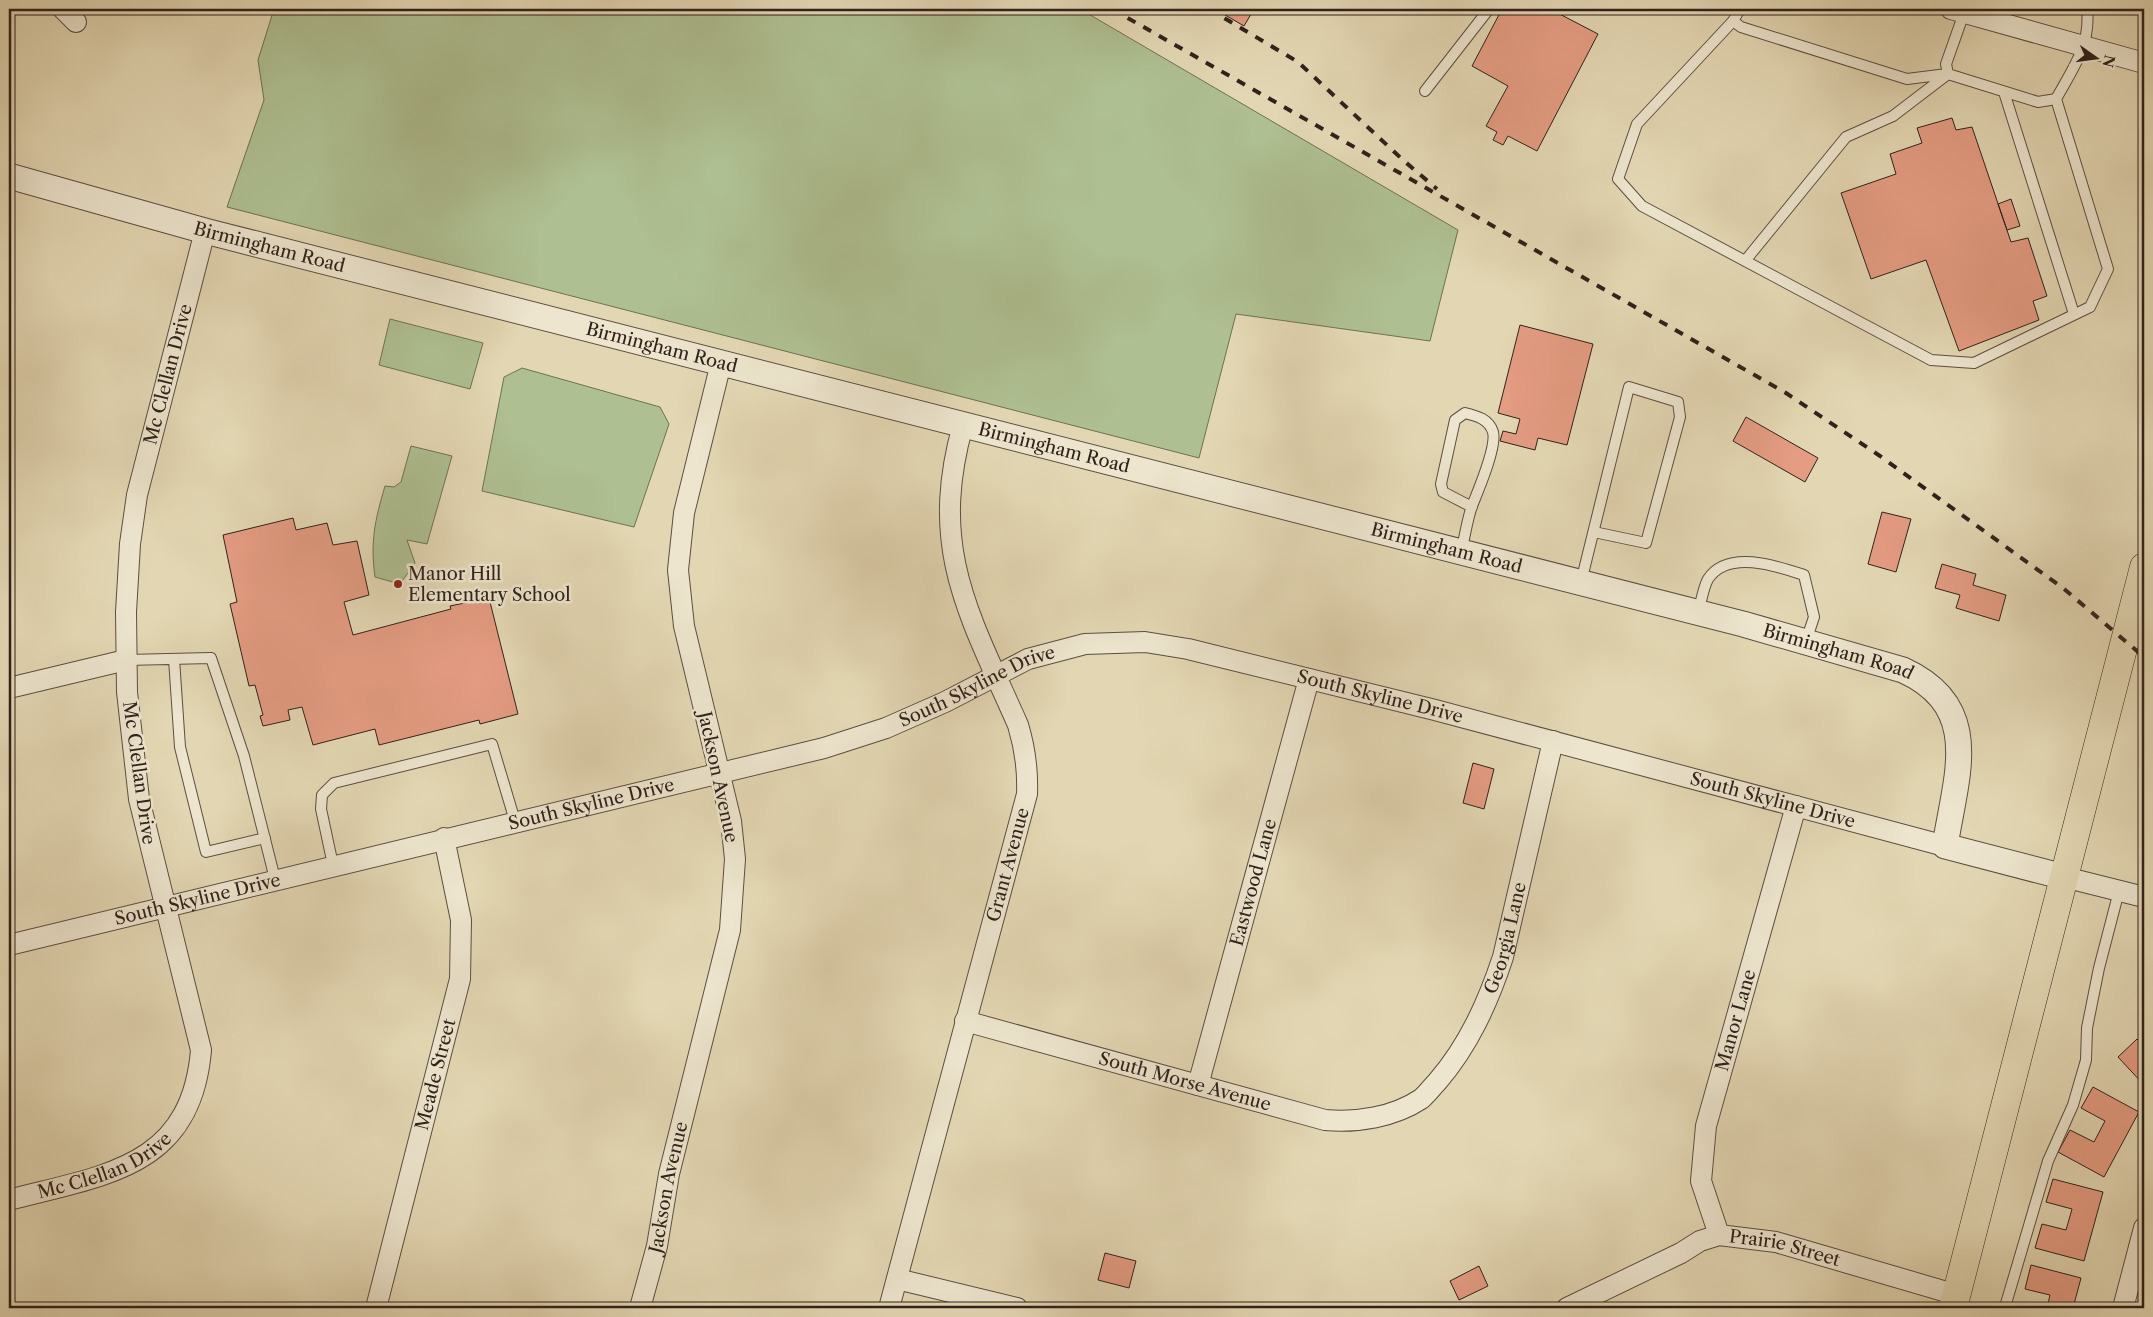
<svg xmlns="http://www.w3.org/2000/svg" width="2153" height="1317" font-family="'Libre Caslon Text',serif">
<rect width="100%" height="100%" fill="#e3d7b3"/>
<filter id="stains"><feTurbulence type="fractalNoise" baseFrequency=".004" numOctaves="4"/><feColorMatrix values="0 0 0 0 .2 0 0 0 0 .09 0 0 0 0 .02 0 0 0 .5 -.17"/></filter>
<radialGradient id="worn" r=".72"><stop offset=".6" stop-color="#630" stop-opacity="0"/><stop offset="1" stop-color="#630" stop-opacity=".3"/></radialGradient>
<path fill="#aebf91" stroke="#6f7056" d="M274,9H1080L1458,230L1430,341L1236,314L1199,458L227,207L264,100L258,60Z
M390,319L483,343L470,389L379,365Z
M522,368L660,407L669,424L634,527L482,491L504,377Z
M411,446L452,456L427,544L407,540L415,563L400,584L375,577C370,542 375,520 385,486L394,487L401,482Z"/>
<path fill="#e49c82" stroke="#30211c" d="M1215,9H1254L1244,26Z
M1502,9H1550L1598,34L1537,151L1508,136L1503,145L1493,140L1497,132L1486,126L1508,86L1472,66Z
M1952,118L1956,130L1972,127L2011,242L2028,238L2047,296L2033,301L2039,320L1959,351L1926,260L1871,279L1841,193L1896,174L1890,154L1922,143L1917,128Z
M2011,199L2020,226L2007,230L1998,204Z
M1520,325L1593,344L1567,445L1538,438L1535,450L1500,441L1503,431L1516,434L1520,419L1498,413Z
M1746,417L1818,458L1805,482L1733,441Z
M1882,512L1911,519L1896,572L1868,564Z
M293,518L296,530L327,523L333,545L357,541L369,595L344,602L353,635L451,609L450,606L489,598L518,714L480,724L479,720L379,745L375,729L313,745L302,707L288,710L290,720L263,726L260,716L263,715L255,685L249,686L230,604L237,602L223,535Z
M1942,564L1976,574L1973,585L2006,595L1999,621L1956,608L1960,595L1935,588Z
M1473,763L1494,769L1484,809L1463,803Z
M2137,1039L2144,1046V1085L2118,1057Z
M2093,1087L2139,1112L2104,1177L2058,1152L2070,1130L2094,1142L2105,1121L2081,1108Z
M2053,1179L2103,1192L2084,1261L2035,1248L2042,1224L2066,1230L2072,1209L2046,1202Z
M1105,1253L1136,1261L1129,1288L1098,1280Z
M2031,1265L2081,1278L2073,1308H2047L2050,1295L2025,1289Z
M1479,1266L1488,1286L1459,1300L1450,1281Z"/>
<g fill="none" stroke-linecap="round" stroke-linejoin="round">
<defs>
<path id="service" d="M1740,9L1733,21L1741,27L1907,79L1947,74
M1964,13L1946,64L1948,74L2038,102L2056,99C2073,68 2091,45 2087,9
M1733,21L1637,124L1618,179L1642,206L1931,360L1974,363L2090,307L2108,269L2056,99
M1425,91L1489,9
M2004,92L2074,314
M1745,261L1846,137L1893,116L1948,74
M1461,551C1465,537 1467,520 1472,506C1478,491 1497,447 1493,432C1489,419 1477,416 1465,413L1455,420L1441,484L1443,492L1472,507
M1581,582L1629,387L1678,402L1680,417L1646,543L1594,532
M1698,613C1701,603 1703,588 1708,579C1728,549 1777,566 1804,575L1814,617L1806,641
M174,659L180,747L206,852L265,838
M126,660L211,658L244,756L275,879
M333,865L321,809L322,795L334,783L492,744L515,821
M2005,1307L2048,1161L2073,1105L2082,1074L2086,1060L2087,1028L2099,968L2119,891"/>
<g id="minor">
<path d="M63,9L76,22"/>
<path d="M1951,9L2144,63"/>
<path d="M9,688L126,660"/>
<path d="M2064,877L2144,897"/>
<path id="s1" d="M9,945L824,748L886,728L945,702L1028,659L1085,644L1145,642L1188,649L1435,710L1945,846"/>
<path id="s2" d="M965,1021L1325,1120C1357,1123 1394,1117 1421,1099C1427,1094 1432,1087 1437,1082C1469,1045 1488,1002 1503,957L1553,741"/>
<path id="s3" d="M1198,1085L1309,679"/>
<path id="s4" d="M9,1200C103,1175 191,1169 201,1050L139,799L127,692L126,612L130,544L137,495L205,231"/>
<path id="s5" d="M1719,1235L1701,1181L1706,1126L1796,806"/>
<path d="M897,1279L1017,1308"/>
<path id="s6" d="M376,1308L460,979L461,920L444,838"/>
<path id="s7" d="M640,1308L657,1246L669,1174L730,930L735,859L731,821L684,626L678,570L684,513L721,363"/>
<path id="s8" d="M889,1308L1027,794C1028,769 1025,748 1018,725C969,614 928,549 963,425"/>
<path id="s9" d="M1567,1308L1681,1253L1700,1241L1719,1235L1776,1242L1957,1295"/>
<path d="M2123,1308L2144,1228"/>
</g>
<g id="tertiary">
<path id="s10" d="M9,176L205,231L1743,624L1903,670C1984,707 1956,775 1945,846L2064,877"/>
</g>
<path id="trunk" d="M1953,1308L2144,567"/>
</defs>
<use href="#service" stroke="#5d4e42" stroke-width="12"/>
<use href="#minor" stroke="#5d4e42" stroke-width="22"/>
<use href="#tertiary" stroke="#5d4e42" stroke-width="27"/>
<use href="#trunk" stroke="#30211c" stroke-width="29"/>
<use href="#service" stroke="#ede5ce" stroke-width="10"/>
<use href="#minor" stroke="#ede5ce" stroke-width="20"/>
<use href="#tertiary" stroke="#ede5ce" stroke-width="25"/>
<use href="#trunk" stroke="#e3d7b3" stroke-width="28"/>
<path stroke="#30211c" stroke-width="4" stroke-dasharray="9 9" stroke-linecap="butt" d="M1112,9L1786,393L1880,456L2063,588L2144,657
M1209,9L1298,62L1403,160L1437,189"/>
</g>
<circle fill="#8f2418" stroke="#ede5ce" stroke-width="2" cx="398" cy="584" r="5"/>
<g text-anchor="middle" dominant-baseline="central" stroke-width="5" stroke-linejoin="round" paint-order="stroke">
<g font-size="18" fill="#30211c" stroke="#ede5ce">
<text stroke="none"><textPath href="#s10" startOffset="270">Birmingham Road</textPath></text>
<text stroke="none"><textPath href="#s10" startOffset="675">Birmingham Road</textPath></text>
<text stroke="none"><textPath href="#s4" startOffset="956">Mc Clellan Drive</textPath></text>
<text stroke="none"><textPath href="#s10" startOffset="1080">Birmingham Road</textPath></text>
<text stroke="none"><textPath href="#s10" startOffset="1485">Birmingham Road</textPath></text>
<text stroke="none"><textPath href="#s10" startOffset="1890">Birmingham Road</textPath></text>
<text stroke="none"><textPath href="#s1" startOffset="1004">South Skyline Drive</textPath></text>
<text stroke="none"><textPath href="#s1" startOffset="1422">South Skyline Drive</textPath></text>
<text transform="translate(139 773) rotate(82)">Mc Clellan Drive</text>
<text transform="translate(718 777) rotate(78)">Jackson Avenue</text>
<text stroke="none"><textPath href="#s1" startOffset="1828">South Skyline Drive</textPath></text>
<text stroke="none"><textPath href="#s1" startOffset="599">South Skyline Drive</textPath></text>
<text stroke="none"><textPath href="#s8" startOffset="459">Grant Avenue</textPath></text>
<text stroke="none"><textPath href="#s3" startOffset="210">Eastwood Lane</textPath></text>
<text stroke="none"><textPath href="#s1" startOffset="194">South Skyline Drive</textPath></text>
<text stroke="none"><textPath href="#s2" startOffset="658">Georgia Lane</textPath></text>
<text stroke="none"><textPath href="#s5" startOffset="222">Manor Lane</textPath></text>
<text stroke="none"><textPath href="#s6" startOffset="241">Meade Street</textPath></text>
<text stroke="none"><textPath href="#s2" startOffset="228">South Morse Avenue</textPath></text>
<text stroke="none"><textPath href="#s4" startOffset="102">Mc Clellan Drive</textPath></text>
<text stroke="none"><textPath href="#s7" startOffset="124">Jackson Avenue</textPath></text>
<text stroke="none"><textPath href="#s9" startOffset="236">Prairie Street</textPath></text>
</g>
<g font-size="18" fill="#30211c" stroke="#ede5ce" text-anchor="start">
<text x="408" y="574">Manor Hill<tspan x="408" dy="21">Elementary School</tspan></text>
</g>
</g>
<rect width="2153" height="1317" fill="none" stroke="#e3d7b3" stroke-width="30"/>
<rect x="10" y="10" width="2133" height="1297" fill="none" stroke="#30211c" stroke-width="2.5"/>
<rect x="15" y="15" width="2123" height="1287" fill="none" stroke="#30211c"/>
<g transform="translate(2096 58) rotate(104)" stroke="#ede5ce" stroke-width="4" paint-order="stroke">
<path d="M0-4L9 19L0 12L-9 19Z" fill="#30211c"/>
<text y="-8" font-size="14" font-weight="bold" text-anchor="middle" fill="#30211c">N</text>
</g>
<rect width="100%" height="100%" filter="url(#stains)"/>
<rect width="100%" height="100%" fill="url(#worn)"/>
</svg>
